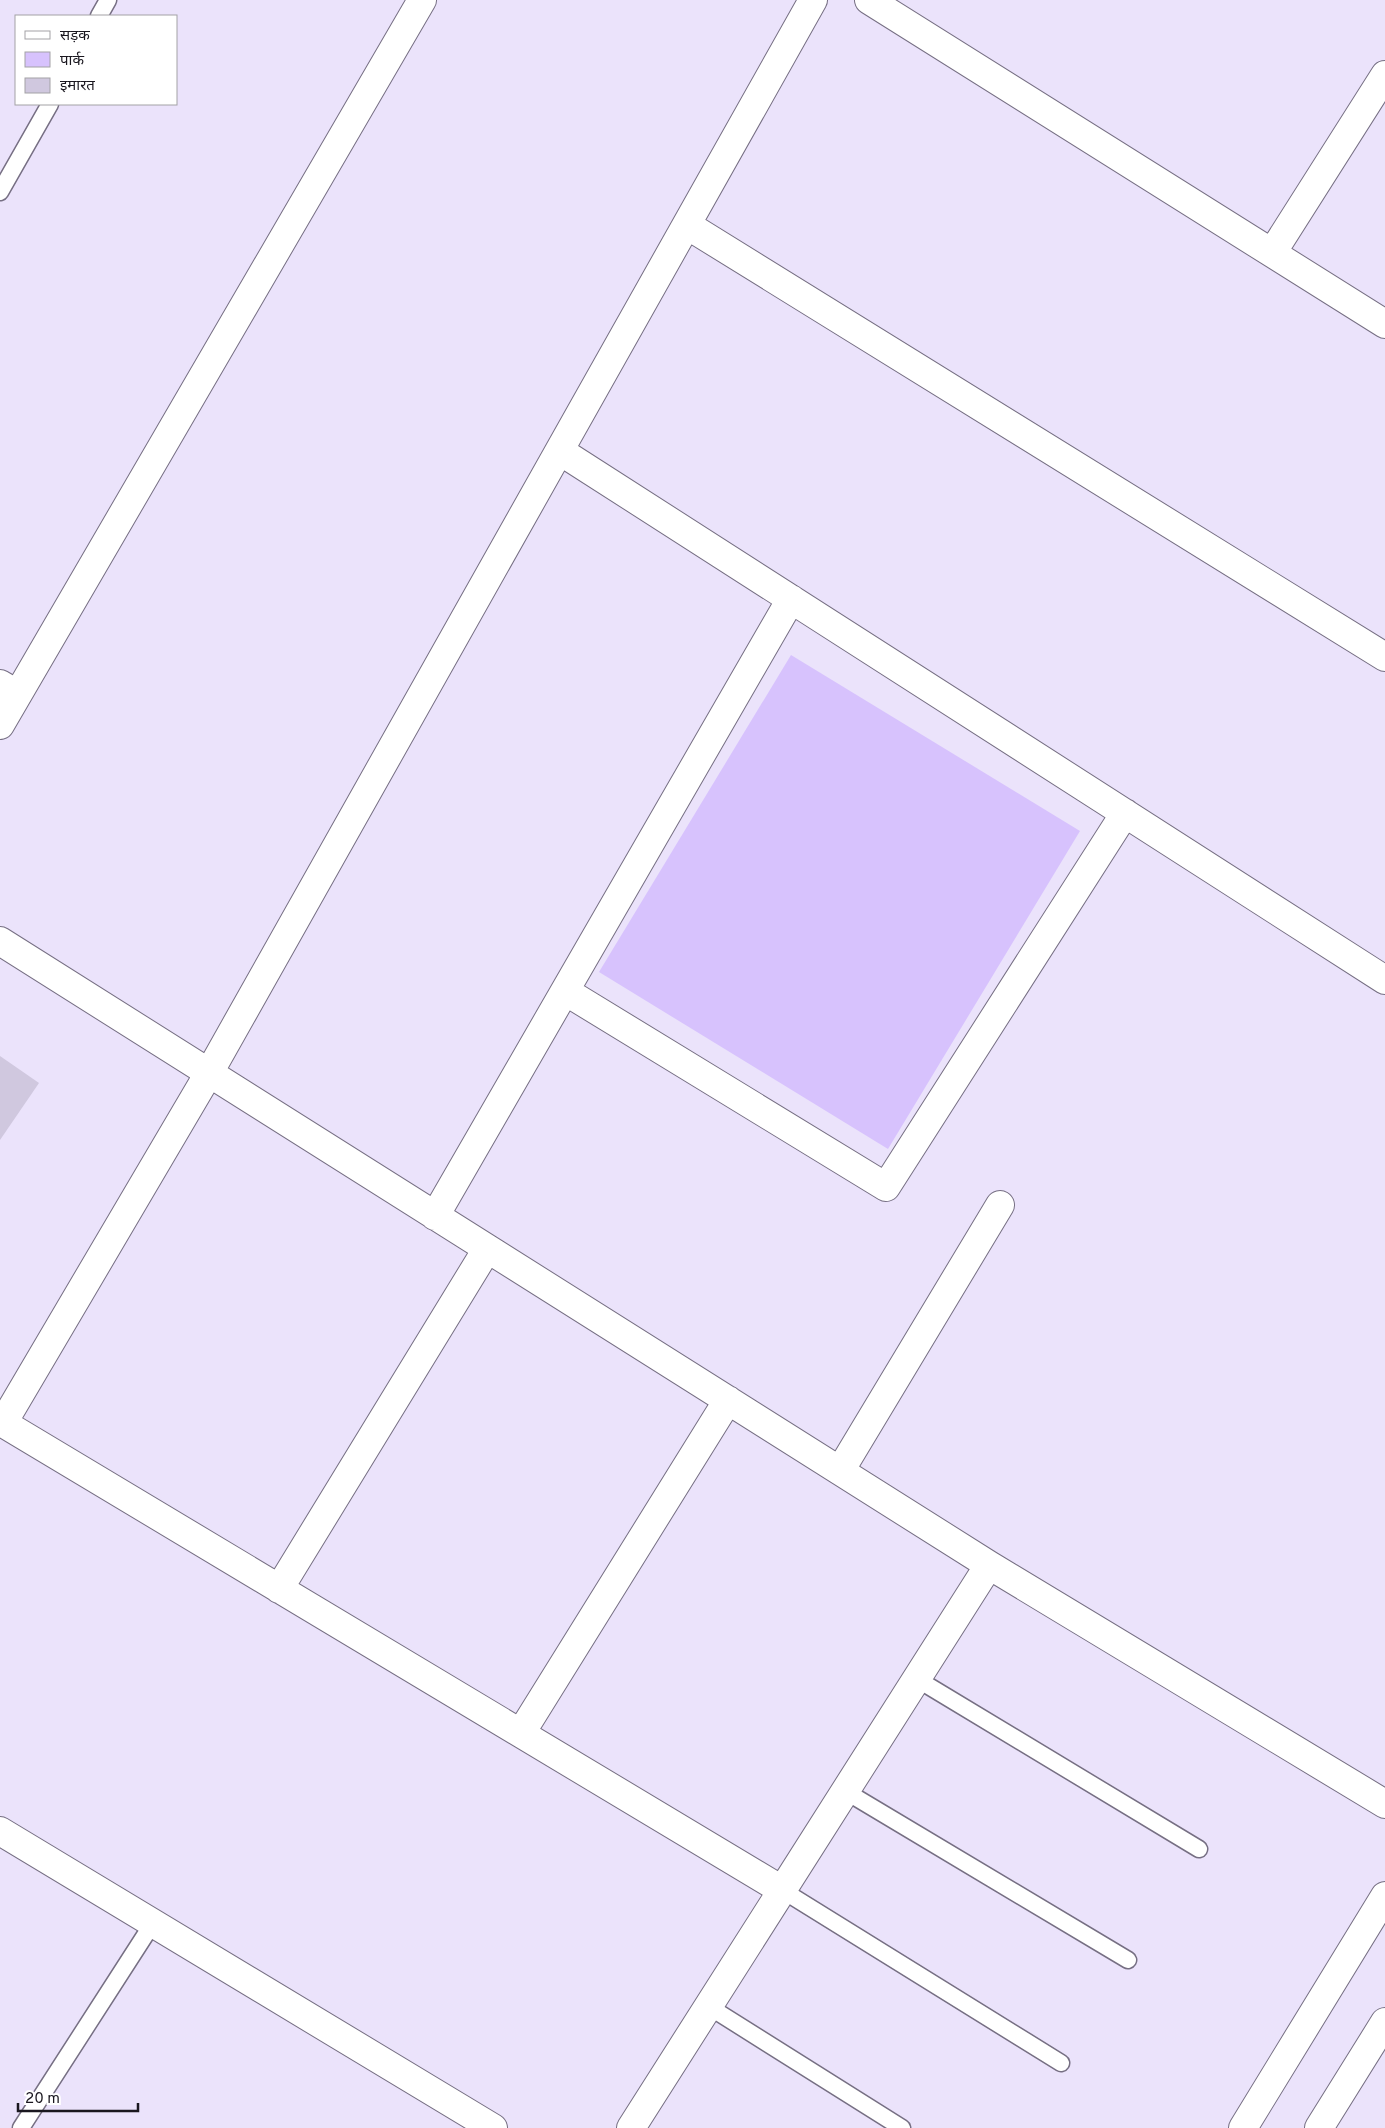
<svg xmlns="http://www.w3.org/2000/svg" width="1385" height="2128" font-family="Overpass,'Noto Sans Devanagari',sans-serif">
<rect width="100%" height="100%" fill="#ebe3fb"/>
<path fill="#d7c2fd" d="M791,655L1080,831L888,1149L599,972Z"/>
<path fill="#d0c8df" d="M0,1056L39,1083L0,1140Z"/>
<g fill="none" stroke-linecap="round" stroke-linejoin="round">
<defs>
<path id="lane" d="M99,16L108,0
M0,192L50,104
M917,1679L1199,1849
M845,1791L1128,1960
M782,1890L1061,2063
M708,2006L902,2128
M21,2128L153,1923"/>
<path id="street" d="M869,0L1385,324
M687,225L1385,657
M1272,253L1385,75
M560,451L1385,980
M0,684L17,694
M0,941L989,1565L1385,1804
M565,991L886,1187L1125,813
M435,1216L791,599
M840,1471L1000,1205
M279,1589L487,1249
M521,1733L728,1400
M782,1890L3,1423L209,1073L813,0
M631,2128L989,1565"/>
<path id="secondary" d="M0,725L422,0
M0,1831L493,2128
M1243,2128L1385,1896
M1319,2128L1385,2022"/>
</defs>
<use href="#lane" stroke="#766f83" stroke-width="19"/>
<use href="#street" stroke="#766f83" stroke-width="30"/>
<use href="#secondary" stroke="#766f83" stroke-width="30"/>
<use href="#lane" stroke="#fff" stroke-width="16"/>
<use href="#street" stroke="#fff" stroke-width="28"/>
<use href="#secondary" stroke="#fff" stroke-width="28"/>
</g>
<rect x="15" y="15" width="162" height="90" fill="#ffffff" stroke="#a3a2a5"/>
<rect x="25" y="31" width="25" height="8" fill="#ffffff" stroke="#a3a2a5"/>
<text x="60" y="40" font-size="15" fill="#1a171f">सड़क</text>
<rect x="25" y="52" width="25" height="15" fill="#d7c2fd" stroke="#a3a2a5"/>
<text x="60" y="65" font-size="15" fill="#1a171f">पार्क</text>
<rect x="25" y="78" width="25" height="15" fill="#d0c8df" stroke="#a3a2a5"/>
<text x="60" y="90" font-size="15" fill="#1a171f">इमारत</text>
<path d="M18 2103v8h120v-8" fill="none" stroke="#1a171f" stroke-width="2.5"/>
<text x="25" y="2103" font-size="15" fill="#1a171f" stroke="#ffffff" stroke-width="4" paint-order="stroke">20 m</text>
</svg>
